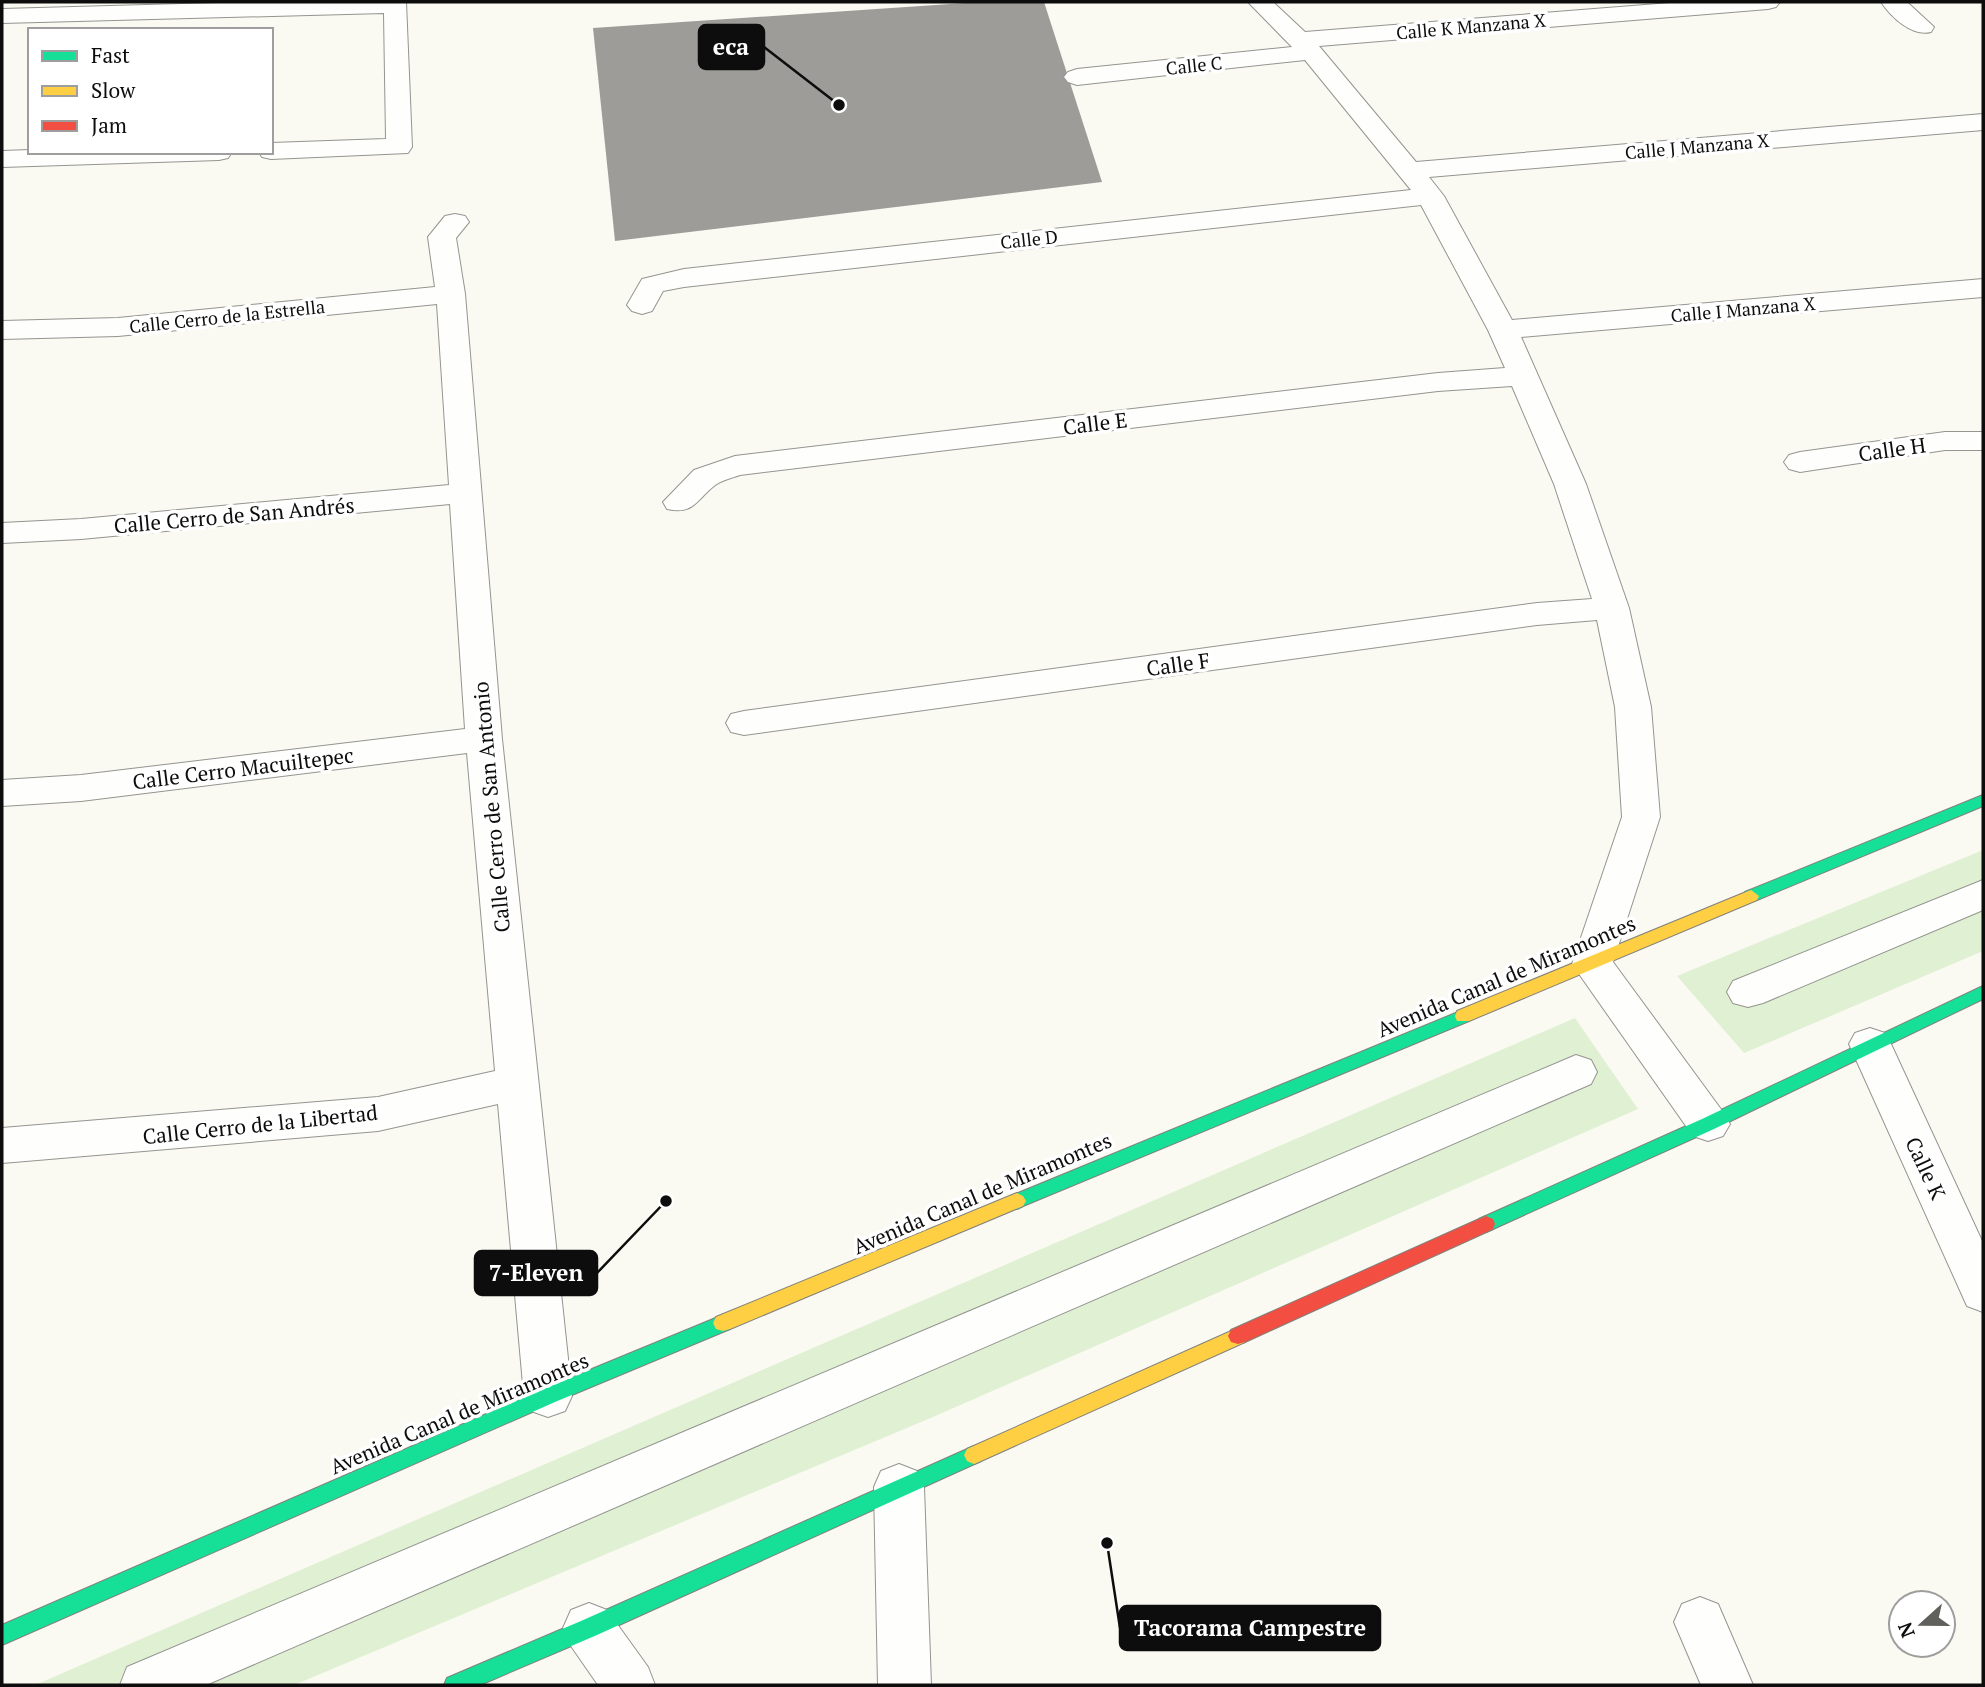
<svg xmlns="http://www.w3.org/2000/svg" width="1985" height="1687" font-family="'PT Serif',serif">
<rect width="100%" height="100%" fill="#fafaf2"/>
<path fill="#e0f0d3" d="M1983,850V951L1744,1053L1677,976Z
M1575,1018L1638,1109L933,1417L294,1685H35Z"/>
<path fill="#9d9c98" d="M980,2H1044L1102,182L615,241L593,28Z"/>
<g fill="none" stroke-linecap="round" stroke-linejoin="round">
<defs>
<path id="street" d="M254,2H406L412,147L408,153L271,159L262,157L259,152H271V143L386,139L384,13L2,23V9Z
M1248,2H1273L1305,32L1683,2H1780L1776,7L1768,9L1319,46L1416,162L1983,114V130L1429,177L1444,196L1512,320L1983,279V297L1521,337L1586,484L1629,608L1651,707L1660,817L1613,962L1723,1112L1730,1124L1723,1136L1708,1141L1693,1136L1572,964L1622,817L1615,707L1597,620L1537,625L744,735L731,732L726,723L731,714L744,711L1537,603L1592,599L1554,484L1512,386L1438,391L740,475C732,478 721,480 714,486C696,500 694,515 667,509L663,502L694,470L735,456L1438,373L1505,368L1488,330L1421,205L684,287L663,291L652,311L642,314L632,311L627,305L642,279L684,269L1411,190L1305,60L1077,85L1068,82L1064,77L1068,72L1077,69L1292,47Z
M1881,2H1907L1934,27L1931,32C1912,37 1891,17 1881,2Z
M30,150V152H232L228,158L219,160L2,167V151Z
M455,214L465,216L469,222L456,238L465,294L502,739L572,1396L565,1411L548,1417L531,1411L524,1396L498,1104L378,1131L2,1163V1128L378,1097L495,1071L467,753L81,801L2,806V780L81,775L465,729L450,504L81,539L2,543V523L81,519L449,485L437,304L118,336L2,339V321L118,318L435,287L428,237L445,216Z
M1945,432H1983V450H1945L1800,472L1789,469L1784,462L1789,455L1800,452Z
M1983,880V910L1763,1003L1748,1007L1733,1003L1727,992L1733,981Z
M1870,1028L1885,1033L1891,1044L1983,1243V1312L1967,1306L1849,1044L1855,1033Z
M1576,1055L1591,1060L1597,1072L1591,1084L206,1685H120L127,1667Z
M899,1464L917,1471L924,1487L931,1685H878L874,1487L881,1471Z
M1700,1597L1718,1604L1753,1685H1701L1674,1622L1682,1604Z
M589,1603L607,1610L648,1667L655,1685H598L571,1646L563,1628L571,1610Z"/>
<path id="fast" d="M1983,795V806L1757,900H1745L1743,896L1745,892Z
M1983,986V999L1714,1129L1493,1229L1486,1232L1479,1229L1477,1224L1479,1219L1702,1119Z
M1463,1010L1469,1011L1471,1016L1469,1021L1023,1206L1017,1209L1011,1206L1008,1201L1011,1196Z
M723,1315L730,1317L733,1323L730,1329L555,1402L2,1645V1625L541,1390Z
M974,1446L981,1449L984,1455L981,1461L597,1635L480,1685H444L447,1678L581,1621Z"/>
<path id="slow" d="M1751,890L1759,896L1757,900L1469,1021H1457L1455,1016L1457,1011Z
M1017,1193L1023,1196L1026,1201L1023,1206L730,1329L723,1331L716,1329L713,1323L716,1317Z
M1238,1328L1245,1330L1248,1336L1245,1342L981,1461L974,1464L967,1461L964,1455L967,1449Z"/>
<path id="jam" d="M1486,1216L1493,1219L1495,1224L1493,1229L1245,1342L1238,1344L1231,1342L1228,1336L1231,1330Z"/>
</defs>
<use href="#street" stroke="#949490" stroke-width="2"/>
<use href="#fast" stroke="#81817d" stroke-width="2"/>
<use href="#slow" stroke="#81817d" stroke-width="2"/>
<use href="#jam" stroke="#81817d" stroke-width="2"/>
<use href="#street" fill="#fefefd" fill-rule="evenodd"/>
<use href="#fast" fill="#16e098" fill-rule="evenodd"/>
<use href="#slow" fill="#ffcf43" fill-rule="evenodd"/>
<use href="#jam" fill="#f24e42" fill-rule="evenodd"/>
</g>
<g text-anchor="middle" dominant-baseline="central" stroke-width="7" stroke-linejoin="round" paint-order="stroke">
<g font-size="18" fill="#0d0d0d" stroke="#fff">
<text transform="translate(1471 26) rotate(-5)">Calle K Manzana X</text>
<text transform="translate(1194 65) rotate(-6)">Calle C</text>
<text transform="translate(1697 146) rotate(-5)">Calle J Manzana X</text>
<text transform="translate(1029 239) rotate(-6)">Calle D</text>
<text transform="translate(1743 309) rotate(-5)">Calle I Manzana X</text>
<text transform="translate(227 316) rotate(-6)">Calle Cerro de la Estrella</text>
</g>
<g font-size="21" fill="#0d0d0d" stroke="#fff">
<text transform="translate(1095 423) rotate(-7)">Calle E</text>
<text transform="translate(1892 449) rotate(-8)">Calle H</text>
<text transform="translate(234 515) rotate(-5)">Calle Cerro de San Andrés</text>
<text transform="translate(1178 664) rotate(-8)">Calle F</text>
<text transform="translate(243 768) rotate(-7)">Calle Cerro Macuiltepec</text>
<text transform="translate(491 807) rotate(-95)">Calle Cerro de San Antonio</text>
<text transform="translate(1506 976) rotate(-23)">Avenida Canal de Miramontes</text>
<text transform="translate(260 1124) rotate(-6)">Calle Cerro de la Libertad</text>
<text transform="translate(1926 1168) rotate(65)">Calle K</text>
<text transform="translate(982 1193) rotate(-23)">Avenida Canal de Miramontes</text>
<text transform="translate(459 1413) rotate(-23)">Avenida Canal de Miramontes</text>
</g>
</g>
<path fill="none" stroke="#0d0d0d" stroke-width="2.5" d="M839 105L764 47M666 1201L597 1273M1107 1543L1120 1628"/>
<g fill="#0d0d0d" stroke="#fff" stroke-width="2.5">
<circle cx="839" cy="105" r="7"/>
<circle cx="666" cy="1201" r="7"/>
<circle cx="1107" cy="1543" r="7"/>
</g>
<g fill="#0d0d0d" stroke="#0d0d0d" stroke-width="2.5">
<rect x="699" y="25" width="65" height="44" rx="7"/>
<rect x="475" y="1251" width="122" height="44" rx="7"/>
<rect x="1120" y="1606" width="260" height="44" rx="7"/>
</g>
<g font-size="23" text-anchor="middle" font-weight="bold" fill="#fff">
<text x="731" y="55">eca</text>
<text x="536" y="1281">7-Eleven</text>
<text x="1250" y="1636">Tacorama Campestre</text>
</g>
<rect width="1985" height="1687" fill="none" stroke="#0d0d0d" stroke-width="7"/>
<rect x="28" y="28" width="245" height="126" fill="#ffffff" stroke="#9e9e9e" stroke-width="2"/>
<rect x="42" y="51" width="35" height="10" fill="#16e098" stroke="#9e9e9e" stroke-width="2"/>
<text x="91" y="63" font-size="21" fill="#0d0d0d">Fast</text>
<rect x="42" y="86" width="35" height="10" fill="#ffcf43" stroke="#9e9e9e" stroke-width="2"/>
<text x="91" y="98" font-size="21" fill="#0d0d0d">Slow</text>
<rect x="42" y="121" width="35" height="10" fill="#f24e42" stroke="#9e9e9e" stroke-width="2"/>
<text x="91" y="133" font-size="21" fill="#0d0d0d">Jam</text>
<g transform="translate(1922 1624) rotate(249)"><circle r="33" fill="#ffffff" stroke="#9e9e9e" stroke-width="2"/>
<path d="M0-5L12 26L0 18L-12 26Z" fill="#60605d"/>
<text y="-10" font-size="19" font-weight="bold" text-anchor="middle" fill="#0d0d0d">N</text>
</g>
</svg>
